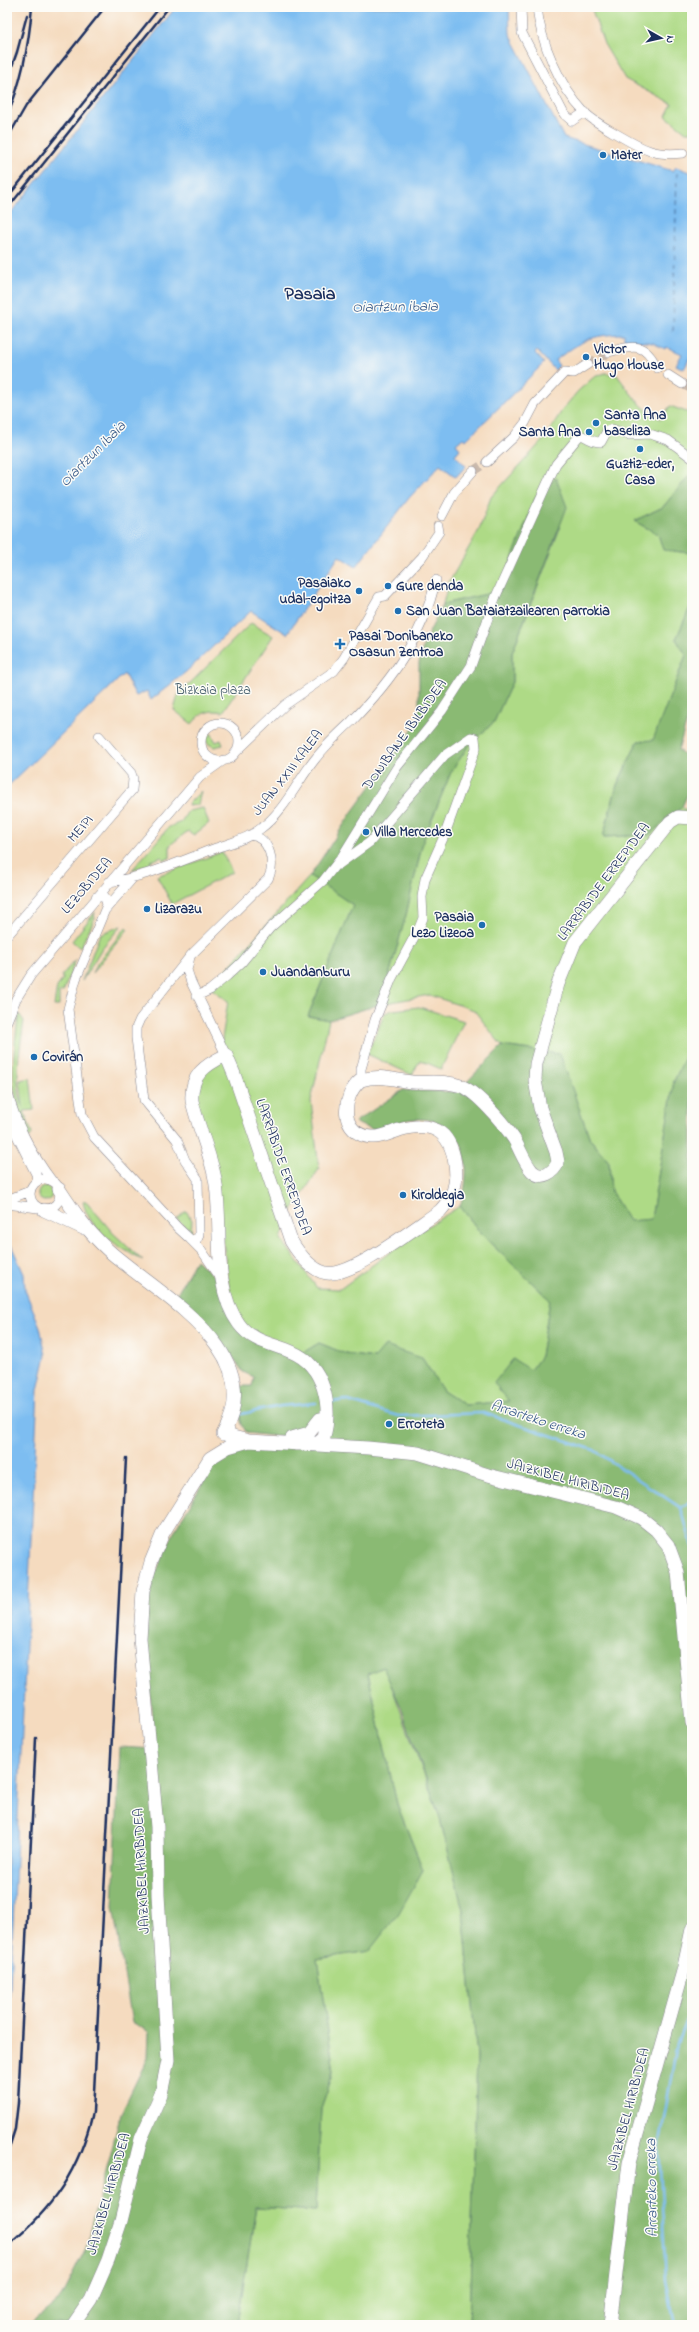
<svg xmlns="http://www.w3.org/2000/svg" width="699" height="2332" font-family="'Indie Flower',sans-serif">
<rect width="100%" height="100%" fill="#fdfcf7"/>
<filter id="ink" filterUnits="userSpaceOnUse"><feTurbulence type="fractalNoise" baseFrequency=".025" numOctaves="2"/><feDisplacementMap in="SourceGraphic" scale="8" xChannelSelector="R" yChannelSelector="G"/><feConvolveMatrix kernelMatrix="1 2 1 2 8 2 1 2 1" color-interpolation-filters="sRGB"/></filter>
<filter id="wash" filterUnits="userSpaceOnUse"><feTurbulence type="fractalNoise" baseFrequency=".012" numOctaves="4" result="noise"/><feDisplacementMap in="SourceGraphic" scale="16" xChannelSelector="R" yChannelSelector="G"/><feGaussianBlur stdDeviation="0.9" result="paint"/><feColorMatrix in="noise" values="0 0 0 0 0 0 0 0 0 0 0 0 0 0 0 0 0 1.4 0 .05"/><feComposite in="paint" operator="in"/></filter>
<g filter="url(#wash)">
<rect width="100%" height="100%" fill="#f5dbbf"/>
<path fill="#aeda86" stroke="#648472" d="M591,7H692V132H686L666,116L672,104L625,79L604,44Z
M605,373L617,375C630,392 641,410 661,419L670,406L692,414V472L663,507L634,521L658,534L664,550L691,553L692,603L676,639L686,655L653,741H638L617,785L603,837L648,835L682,807L692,814V1042L674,1081L651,1219L629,1222L611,1191L609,1162L590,1139L559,1054L502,1046L474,1010L429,995L381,1004L406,915L423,841L451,772L469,745L494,722L512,682V653L560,528L500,591L443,604L448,584L479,530L491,497L544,439L563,409L578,391L594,377Z
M251,623L273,636L223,712C209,709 200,713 192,724L174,710L178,695Z
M211,733L216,742L221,740L223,745L214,747L207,743L206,739Z
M201,791L198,805L188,806L189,803Z
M203,808L209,823L194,835L188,831L170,845V858L164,860L162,857L150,861L151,864L132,870L169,827L181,822L188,811Z
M222,852L232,872L172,904L157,876Z
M310,876L353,905L308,1016L329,1020L311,1101L319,1169L290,1213L281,1239L317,1288L340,1289L412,1236L460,1206L482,1235L550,1300L541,1356L509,1401L465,1405L443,1391L422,1358H375L346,1354L319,1343L299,1355L258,1340L232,1310L216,1187L194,1107L196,1076L219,1058L228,1001L208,986L226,970Z
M95,912L93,922L80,948L72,941Z
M121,926L102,948L82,981L100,934Z
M126,927L128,929L92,973L96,965Z
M76,959L63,992H59V1006H54L57,987L63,979L62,975Z
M419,1007L464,1021L441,1069L420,1060L412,1075L367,1054L385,1013L393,1010Z
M19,1014L24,1021C20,1050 13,1080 23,1108L20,1080L30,1078L34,1110L24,1111L32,1134L29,1138C8,1097 12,1057 19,1014Z
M38 1194a7 7 0 1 1 14 0a7 7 0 1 1-14 0Z
M86,1201L113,1233L143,1261C120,1247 89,1231 83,1202Z
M186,1211L192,1220L191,1233L177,1219Z
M384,1666L439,1815L463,1910L477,2057L469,2325H237L256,2207L316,2211L321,2108L334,2071L317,1959L369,1951L423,1870L397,1804L368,1673Z"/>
<path fill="#8aba73" stroke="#527468" d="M692,472V556L691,553L663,550L658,534L634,521L663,507Z
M556,478L567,507L512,653V682L494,722L469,745L451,772L423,841L406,915L381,1004L329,1020L308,1016L353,905L310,876L352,812L419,720V663L424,643L443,604L500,591L536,496Z
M692,603V716L689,715L678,750L692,760V784L682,807L649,835L603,837L617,785L638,741L653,740L686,655L676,639Z
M692,1042V2325H469L477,2057L463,1910L439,1815L401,1707L383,1667L368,1674L397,1804L423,1870L399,1913L369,1951L317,1959L334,2071L321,2108L316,2211L256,2207L237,2325H29L60,2299L86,2248L121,2113L148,2057L149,2032L132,2022L113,1907L120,1747L154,1749L147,1646V1606L154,1577L175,1530L212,1467L222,1457L250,1445L328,1446L320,1419L292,1438L247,1433C236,1419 240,1404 241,1386H252L254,1377L243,1372L223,1343L176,1295L196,1260L223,1284L239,1324L299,1355L319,1343L346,1354L375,1358L385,1346L422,1358L443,1391L465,1405L509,1401L494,1383L513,1359L531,1370L541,1356L550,1300L482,1235L460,1206C473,1168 468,1118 416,1119C389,1119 388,1141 355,1122L403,1090L457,1092L502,1046L560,1054L590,1139L609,1162L611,1191L629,1221L651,1219L674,1081Z"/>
<path fill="#7dbdf1" stroke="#4c76a8" d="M176,7H509L510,34L564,138L673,171L676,167L692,173V354L684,369L676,365L682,354L680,353L666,347L665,349L653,343L624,339V334C588,335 583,341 555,360L559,366L555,370L537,351L535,353L544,363L466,440L463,438L456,444L460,449L455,455L466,466L456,477L440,465L409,498L356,567L339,556L287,634L251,611L187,671L151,700L147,691L136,696L124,674L7,787V218Z
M7,1243L11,1245L24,1274L25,1290L40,1327L46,1355L38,1390L7,2052Z"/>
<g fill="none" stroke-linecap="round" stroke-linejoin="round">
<path stroke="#7dbdf1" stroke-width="2.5" d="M333,1402L345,1400L398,1416L484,1413L594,1450L681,1508L692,1546
M241,1414L281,1406L316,1403
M681,1508L692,1500
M675,2325L666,2280L659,2148L677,2043L692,2006"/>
<path stroke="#385a8a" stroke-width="1" stroke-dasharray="5 4" stroke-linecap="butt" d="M673,331L677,172"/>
</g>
</g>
<g filter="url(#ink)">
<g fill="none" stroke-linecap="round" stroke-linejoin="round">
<path stroke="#c9b9ac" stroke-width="9" stroke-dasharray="9 4.5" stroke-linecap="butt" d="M588,364L609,352
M682,384L692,389
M473,471L487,462"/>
<defs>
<path id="street" d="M521,7L522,33L564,114L572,121L585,112
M537,7C540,41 560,87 584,112C594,122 608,129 620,136C644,150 655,156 683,153
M609,352C634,345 645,342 657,368
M668,375L682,384
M487,462L514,437L525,423L535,404L565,372L574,373L588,364
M442,516L454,493L473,471
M201 742a19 19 0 1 1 38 0a19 19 0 1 1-38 0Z
M235,753L285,705L334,671L344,658L379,597L385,596L422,557L439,532L438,526
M338,865L370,842L445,755L471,737L475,738L476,748L445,834L425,879L422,897L423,918L419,928L392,978L375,1020L361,1069V1080
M109,882C146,877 181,861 216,848C230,843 248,839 260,829C285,811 297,781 316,758C327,744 339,733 352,721C393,679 422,638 436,580
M96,897H105L107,905L76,979L68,1009L82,1114L94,1137L178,1228L190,1239L194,1240L198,1238L199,1234L198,1179L185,1160L177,1140L144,1100L136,1038V1028L140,1019L191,955L268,879C276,864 270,837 250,835
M105,910L132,879
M7,936L132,790L133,779L131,773L99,736
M190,957L187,970L191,982L226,1055
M197,996L210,990L227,976L242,962L270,928L323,881L341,858L397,767L442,711L471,666L496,596L556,464L580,435C588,437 593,443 601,442L607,431L612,429L629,435L650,434L668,440L692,458
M7,1021L16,999L31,975L200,777L224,760
M7,1090C16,1125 31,1153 52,1181
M7,1116L36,1174L37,1181
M30 1194a15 15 0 1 1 30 0a15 15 0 1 1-30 0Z
M7,1200L30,1191
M7,1204L38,1208
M190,1239L202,1251L220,1277"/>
<path id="secondary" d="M59,1189C74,1212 88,1232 108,1250C158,1295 271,1351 223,1434
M44,1210L83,1228
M227,1427L229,1436L249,1441L368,1448L418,1453L488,1475L616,1507L641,1518L656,1530L668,1545L678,1572L692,1723
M292,1438L309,1433L320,1419
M295,1444L318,1443L324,1438C332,1406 325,1366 292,1352C274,1344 252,1342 239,1324C210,1284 224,1225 215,1179C210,1152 198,1127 192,1101C190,1075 205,1065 226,1055L234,1074L291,1241C299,1254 311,1270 326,1273C351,1278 417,1226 440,1211C453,1197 458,1184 455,1164C450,1129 431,1121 399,1130C390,1133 381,1138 372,1137C339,1135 341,1096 361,1080C380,1074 394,1080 412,1082C428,1083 445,1080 461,1086C477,1092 504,1124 514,1139C520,1149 524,1162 532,1171C542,1181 554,1172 558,1162L556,1152L540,1108L535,1080L536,1064L558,984L575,942L670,822L678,817L692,818
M73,2325L91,2299L108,2260L121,2221L141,2139L161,2094L168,2060L158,1895L157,1827L140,1638L143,1591L151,1562L163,1533L210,1458L228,1447L249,1441
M610,2325L629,2163L683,1971L692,1929"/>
</defs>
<use href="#street" stroke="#88858e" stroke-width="10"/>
<use href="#secondary" stroke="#88858e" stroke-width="14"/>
<use href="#street" stroke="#fff" stroke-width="9"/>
<use href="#secondary" stroke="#fff" stroke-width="13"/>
<path stroke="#1b2f5e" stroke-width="2.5" d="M7,80L17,52L27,15
M7,116C22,82 29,43 32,7
M7,139L26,106L105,7
M7,198L160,7
M7,209L169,7
M7,2154L15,2129L18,2103L36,1738
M7,2246C52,2210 80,2169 93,2112L126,1458"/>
</g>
</g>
<g fill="#1f6fb2" stroke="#fdfcf7" stroke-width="1.5">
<circle cx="603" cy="155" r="4"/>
<circle cx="586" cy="357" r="4"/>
<circle cx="596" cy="423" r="4"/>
<circle cx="589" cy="432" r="4"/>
<circle cx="640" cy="449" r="4"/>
<circle cx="388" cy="586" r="4"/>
<circle cx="359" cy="591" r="4"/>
<circle cx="398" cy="611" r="4"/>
<path d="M338 638h4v4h4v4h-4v4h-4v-4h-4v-4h4z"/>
<circle cx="366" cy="832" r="4"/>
<circle cx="147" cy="909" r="4"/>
<circle cx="482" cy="925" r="4"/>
<circle cx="263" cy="972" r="4"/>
<circle cx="34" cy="1057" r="4"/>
<circle cx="403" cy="1195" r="4"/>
<circle cx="389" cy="1424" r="4"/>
</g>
<g text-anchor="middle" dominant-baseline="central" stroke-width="3" stroke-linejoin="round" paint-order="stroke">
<g font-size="14" font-weight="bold" fill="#1b2f5e" stroke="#fdfcf7" text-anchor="start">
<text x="611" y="155">Mater</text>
<text x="594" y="349">Victor<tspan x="594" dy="16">Hugo House</tspan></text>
<text x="604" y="415">Santa Ana<tspan x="604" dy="16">baseliza</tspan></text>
<text x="581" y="432" text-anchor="end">Santa Ana</text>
<text x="640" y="464" text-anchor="middle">Guztiz-eder,<tspan x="640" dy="16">Casa</tspan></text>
<text x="351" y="583" text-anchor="end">Pasaiako<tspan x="351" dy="16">udal-egoitza</tspan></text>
<text x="396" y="586">Gure denda</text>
<text x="406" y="611">San Juan Bataiatzailearen parrokia</text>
<text x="349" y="636">Pasai Donibaneko<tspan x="349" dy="16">Osasun Zentroa</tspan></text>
<text x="374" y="832">Villa Mercedes</text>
<text x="155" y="909">Lizarazu</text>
<text x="474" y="917" text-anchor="end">Pasaia<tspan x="474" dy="16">Lezo Lizeoa</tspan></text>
<text x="271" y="972">Juandanburu</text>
<text x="42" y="1057">Covirán</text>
<text x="411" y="1195">Kiroldegia</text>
<text x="397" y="1424">Erroteta</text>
</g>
<g font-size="14" fill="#405a68" stroke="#fdfcf7">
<text x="213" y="690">Bizkaia plaza</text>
</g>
<g font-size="14" fill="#1b2f5e" stroke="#fdfcf7">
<text transform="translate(405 735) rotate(-54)">DONIBANE IBILBIDEA</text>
<text transform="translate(288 773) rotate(-52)">JUAN XXIII KALEA</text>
<text transform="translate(81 829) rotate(-49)">MEIPI</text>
<text transform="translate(604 882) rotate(-53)">LARRABIDE ERREPIDEA</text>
<text transform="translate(87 886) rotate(-49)">LEZOBIDEA</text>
<text transform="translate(283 1167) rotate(71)">LARRABIDE ERREPIDEA</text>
<text transform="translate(568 1480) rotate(15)">JAIZKIBEL HIRIBIDEA</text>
<text transform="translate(142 1871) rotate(-93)">JAIZKIBEL HIRIBIDEA</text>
<text transform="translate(629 2109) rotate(-75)">JAIZKIBEL HIRIBIDEA</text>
<text transform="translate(109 2194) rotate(-74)">JAIZKIBEL HIRIBIDEA</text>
</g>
<g font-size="15" font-style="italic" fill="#385a8a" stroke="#fdfcf7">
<text transform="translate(395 307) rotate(-1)">Oiartzun ibaia</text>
<text transform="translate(93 454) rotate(-45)">Oiartzun ibaia</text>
<text transform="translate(538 1420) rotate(18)">Arrarteko erreka</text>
<text transform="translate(652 2188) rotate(-91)">Arrarteko erreka</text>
</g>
<g font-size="18" font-weight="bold" fill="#1b2f5e" stroke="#fdfcf7">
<text x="310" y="295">Pasaia</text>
</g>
</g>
<rect width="699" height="2332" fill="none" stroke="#fdfcf7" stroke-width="24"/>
<g transform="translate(661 38) rotate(98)" stroke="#fdfcf7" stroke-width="3" paint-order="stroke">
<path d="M0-3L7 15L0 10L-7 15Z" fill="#1b2f5e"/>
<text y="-6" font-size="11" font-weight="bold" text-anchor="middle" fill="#1b2f5e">N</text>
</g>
</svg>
